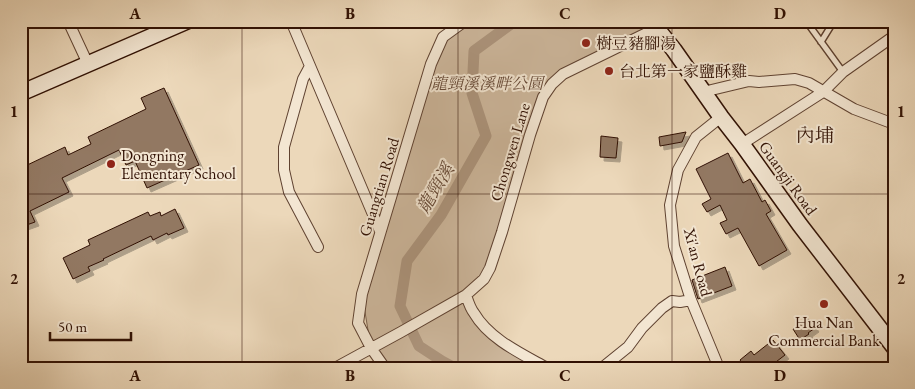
<svg xmlns="http://www.w3.org/2000/svg" width="915" height="389" font-family="'EB Garamond','Noto Serif TC',serif">
<defs>
<filter id="shadow"><feDropShadow dx="4" dy="4" stdDeviation="0" flood-color="#0004"/></filter>
</defs>
<rect width="100%" height="100%" fill="#ecd8ba"/>
<filter id="stains"><feTurbulence type="fractalNoise" baseFrequency=".004" numOctaves="4"/><feColorMatrix values="0 0 0 0 .2 0 0 0 0 .09 0 0 0 0 .02 0 0 0 .5 -.17"/></filter>
<radialGradient id="worn" r=".72"><stop offset=".6" stop-color="#630" stop-opacity="0"/><stop offset="1" stop-color="#630" stop-opacity=".3"/></radialGradient>
<path fill="#ccb69b" stroke="#7e634f" d="M465,21H670L660,30L563,74L543,97L490,268L466,295L493,336L547,368H385L371,348L362,294L443,37Z"/>
<g fill="none" stroke-linecap="round" stroke-linejoin="round">
<path stroke="#ac947c" stroke-width="11" d="M455,368L442,361L419,346L400,306L407,261L441,215L486,136L472,93L474,51L515,21"/>
</g>
<path fill="#927862" stroke="#301003" filter="url(#shadow)" d="M164,88L199,165L147,188L135,161L126,165L119,150L62,178L69,192L30,211L35,222L21,227V168L65,147L68,155L91,144L88,137L146,109L141,98Z
M686,132L682,142L660,146L659,137Z
M601,136L618,138L616,158L600,157Z
M728,153L743,183L750,179L762,202L765,200L771,211L766,214L787,250L759,266L738,228L726,234L720,223L727,220L720,205L707,212L702,204L711,199L696,169Z
M175,209L184,228L168,235L167,233L153,240L151,236L103,259L104,260L88,267L90,271L73,279L63,258L90,245L88,240L148,212L150,216L160,212L161,216Z
M725,267L732,286L698,299L692,280Z
M809,319L815,328L808,333L809,334L800,340L793,329Z
M773,340L785,355L768,368H746L740,360L751,351L754,355Z"/>
<g fill="none" stroke-linecap="round" stroke-linejoin="round">
<defs>
<path id="lane" d="M386,21V22
M806,21L843,72
M879,21L894,26
M821,42L834,21"/>
<path id="street" d="M68,21L88,64
M291,21L380,231
M310,66L303,79L284,147V170L289,192L318,247
M703,92L749,81L759,82L795,79L809,83L854,109L894,124
M742,144L823,92L843,72L894,36
M466,295C468,301 470,308 474,313C489,339 522,354 547,368
M335,368L401,332L466,295L484,279L490,268L502,232L530,135L543,97L552,84L563,74L657,28
M385,368L371,348L358,323L362,294L431,64L443,37L465,21
M602,368L628,347L642,328L662,308L672,301L680,302L691,300
M719,368L691,300L674,246L670,205L678,170L696,137L721,117"/>
<path id="secondary" d="M651,21L674,50L721,117L742,144L800,225L894,347
M21,93L187,21"/>
</defs>
<use href="#lane" stroke="#5f4231" stroke-width="8"/>
<use href="#street" stroke="#5f4231" stroke-width="12"/>
<use href="#secondary" stroke="#301003" stroke-width="18"/>
<use href="#lane" stroke="#f3e6d2" stroke-width="5"/>
<use href="#street" stroke="#f3e6d2" stroke-width="10"/>
<use href="#secondary" stroke="#f3e6d2" stroke-width="15"/>
</g>
<path fill="none" stroke="#301003" stroke-width="1" stroke-opacity="0.55" d="M242,21V368M458,21V368M672,21V368M21,194H894"/>
<g fill="#8f2418" stroke="#f3e6d2" stroke-width="2">
<circle cx="586" cy="43" r="5"/>
<circle cx="609" cy="71" r="5"/>
<circle cx="111" cy="164" r="5"/>
<circle cx="824" cy="304" r="5"/>
</g>
<g text-anchor="middle" dominant-baseline="central" stroke-width="4" stroke-linejoin="round" paint-order="stroke">
<g font-size="16" fill="#301003" stroke="#f3e6d2" text-anchor="start">
<text x="596" y="43">樹豆豬腳湯</text>
<text x="619" y="71">台北第一家鹽酥雞</text>
<text x="121" y="155">Dongning<tspan x="121" dy="18">Elementary School</tspan></text>
<text x="824" y="322" text-anchor="middle">Hua Nan<tspan x="824" dy="18">Commercial Bank</tspan></text>
</g>
<g font-size="16" font-style="italic" fill="#674a38" stroke="#f3e6d2">
<text x="487" y="83">龍頸溪溪畔公園</text>
</g>
<g font-size="16" fill="#301003" stroke="#f3e6d2">
<text transform="translate(510 152) rotate(-73)">Chongwen Lane</text>
<text transform="translate(788 178) rotate(54)">Guangji Road</text>
<text transform="translate(379 187) rotate(-73)">Guangtian Road</text>
<text transform="translate(698 262) rotate(75)">Xi'an Road</text>
</g>
<g font-size="18" font-style="italic" fill="#624533" stroke="#f3e6d2">
<text transform="translate(435 188) rotate(-59)">龍頸溪</text>
</g>
<g font-size="19" fill="#301003" stroke="#f3e6d2">
<text x="815" y="135">內埔</text>
</g>
</g>
<rect width="915" height="389" fill="none" stroke="#ecd8ba" stroke-width="55"/>
<path d="M50 332v8h81v-8" fill="none" stroke="#301003" stroke-width="2.5"/>
<text x="58" y="332" font-size="15" fill="#301003" stroke="#f3e6d2" stroke-width="4" paint-order="stroke">50 m</text>
<rect x="28" y="28" width="860" height="334" fill="none" stroke="#301003" stroke-width="2"/>
<g font-size="16" text-anchor="middle" font-weight="bold" fill="#301003">
<text x="135" y="19">A</text>
<text x="350" y="19">B</text>
<text x="565" y="19">C</text>
<text x="780" y="19">D</text>
<text x="14" y="117">1</text>
<text x="901" y="117">1</text>
<text x="14" y="284">2</text>
<text x="901" y="284">2</text>
<text x="135" y="381">A</text>
<text x="350" y="381">B</text>
<text x="565" y="381">C</text>
<text x="780" y="381">D</text>
</g>
<rect width="100%" height="100%" filter="url(#stains)"/>
<rect width="100%" height="100%" fill="url(#worn)"/>
</svg>
